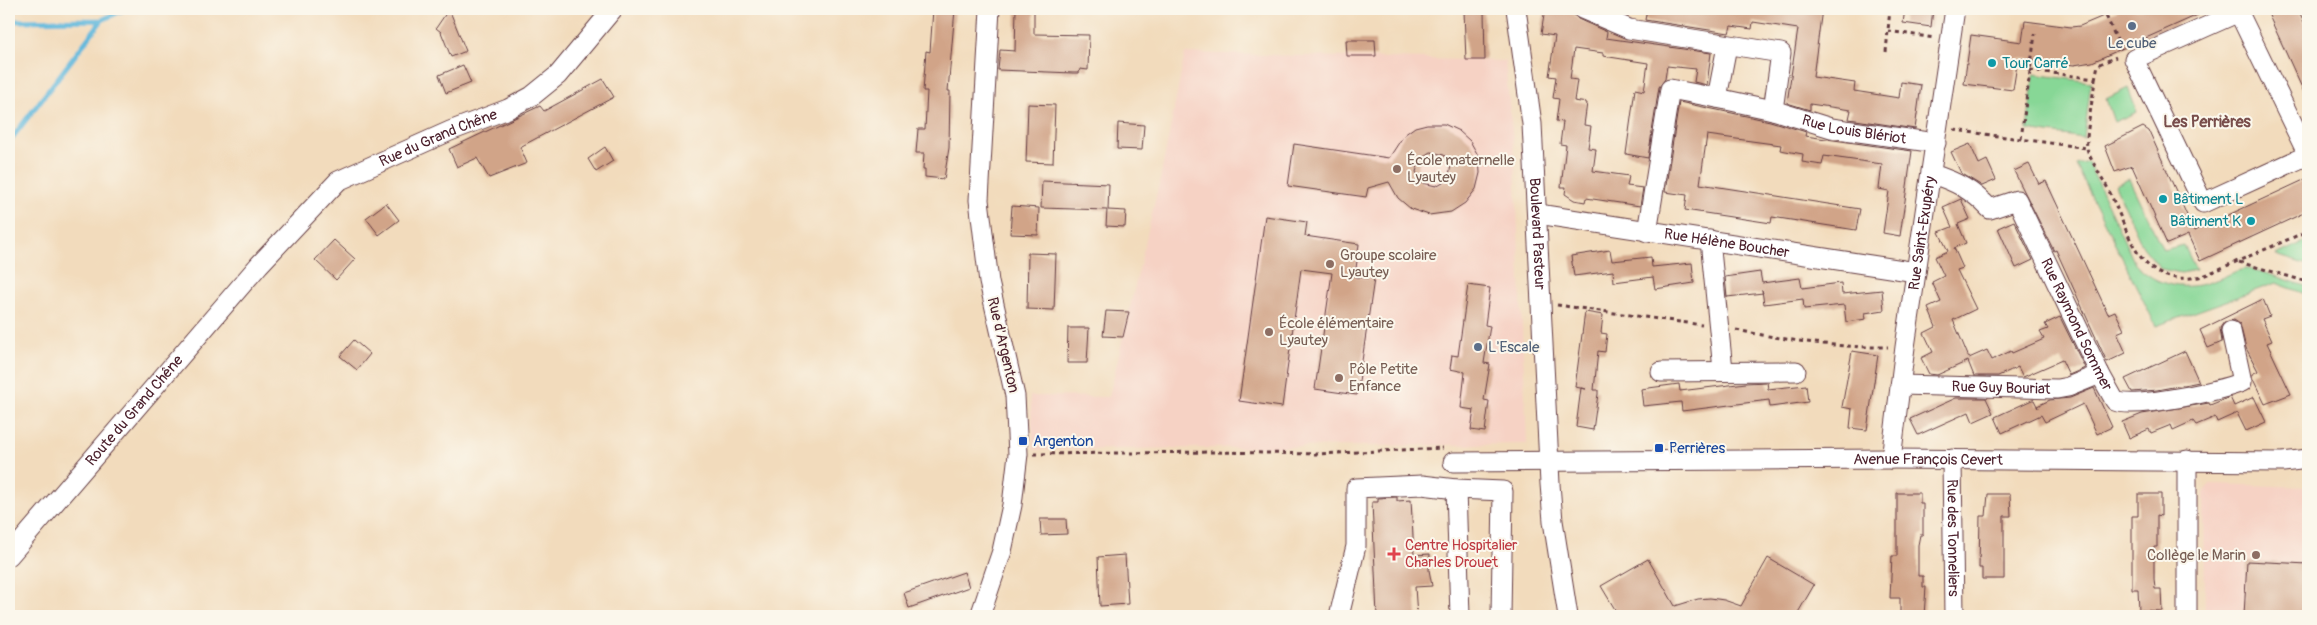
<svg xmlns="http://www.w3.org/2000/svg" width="2317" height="625" font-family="Pangolin,sans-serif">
<rect width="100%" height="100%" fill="#fbf7ec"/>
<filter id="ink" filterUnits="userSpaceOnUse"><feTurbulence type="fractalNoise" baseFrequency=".02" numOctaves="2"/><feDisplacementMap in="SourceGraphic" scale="10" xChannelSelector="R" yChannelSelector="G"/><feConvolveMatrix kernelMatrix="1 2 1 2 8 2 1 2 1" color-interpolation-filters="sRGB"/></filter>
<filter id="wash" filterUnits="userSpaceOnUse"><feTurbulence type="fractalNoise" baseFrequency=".0096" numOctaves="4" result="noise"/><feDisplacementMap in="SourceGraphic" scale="20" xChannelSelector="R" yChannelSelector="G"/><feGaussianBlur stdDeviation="1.12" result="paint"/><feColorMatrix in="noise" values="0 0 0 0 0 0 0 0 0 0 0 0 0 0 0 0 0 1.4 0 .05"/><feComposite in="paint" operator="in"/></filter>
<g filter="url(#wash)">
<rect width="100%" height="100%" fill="#f2dbbc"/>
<path fill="#f6d2c4" d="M1185,53L1505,61L1515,160L1527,444L1034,450L1030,396L1109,397L1161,175Z
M2210,484L2308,487V616H2205L2204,493Z"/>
<path fill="#87d796" stroke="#687b60" d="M2034,74L2091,82L2084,138L2027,130Z
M2128,88L2137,112L2114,122L2106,99Z
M2088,162L2135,264C2157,287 2186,292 2216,280C2225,277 2236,270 2245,269C2253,268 2297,283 2308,287V295L2276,283L2156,326L2076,165Z
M2129,179L2163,250L2184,245L2196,270L2181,273L2161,269L2143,247L2115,185Z
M2308,240V265L2276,255Z"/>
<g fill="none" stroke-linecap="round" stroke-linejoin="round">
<path stroke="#5eb7db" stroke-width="5" d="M9,21L102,20
M9,142L102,20L125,9"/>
</g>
<g id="blocks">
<path fill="#d1a488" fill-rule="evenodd" d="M449,9L466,51L451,57L441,32L436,28Z
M933,9H955L948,91H950L949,148L944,179L925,177V169H923L924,153H916L918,129H925L927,91H923L926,51L930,52Z
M1016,9H1034V34L1089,35L1088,70L1080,69L1079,73H1073L998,70L1000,50L1015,51Z
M1545,9L1571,11L1578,19L1607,32L1606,38L1711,53L1707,85L1694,82L1696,69L1667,66L1665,79L1659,87L1648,158L1626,154L1635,89L1644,91L1648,63L1603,56V53L1574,49L1570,79L1577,80L1574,101L1587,103L1584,125L1591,126L1588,148L1596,149L1593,171L1629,176L1627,186L1643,188L1640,206L1586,198L1585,202L1574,200L1565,194L1566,187H1561L1566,145L1560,144L1563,122L1556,121L1559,99L1553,98L1556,77L1549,76L1555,36L1541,34Z
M1647,9H1822L1813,77L1855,83L1854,91L1899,98L1901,82L1921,85L1915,129L1849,119L1851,110L1810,104V110L1787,103L1798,29L1753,22L1752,29L1731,26L1729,33L1645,20Z
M1905,9H1933L1931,27L1903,23Z
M2120,9H2211L2092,62L2074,65L2018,58L2013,90L1964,84L1971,35L2022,42L2025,21L2071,27L2080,26Z
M2266,9H2298L2308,31V101Z
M1464,11H1484L1485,60H1466Z
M1346,40H1375L1376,56H1347Z
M463,65L471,83L446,93L439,75Z
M603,79L614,97L520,147L527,163L489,178L477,158L457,167L449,149L540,106L544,111Z
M1679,102L1770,121L1806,132L1805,136L1912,151L1900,236L1883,233L1889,191L1879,189L1882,164L1824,156L1822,165L1802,162L1803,154L1780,150L1781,145L1707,135L1700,184L1860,209L1856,230L1772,217L1771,223L1685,210L1687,195L1665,192Z
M1028,104L1055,105L1053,163L1026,162Z
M1118,123L1144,125L1142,150L1117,149Z
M1427,124H1444L1459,131L1470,141L1479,157L1480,173L1476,189L1465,203L1451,212L1429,215L1411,209L1398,198L1389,182L1368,188L1366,197L1288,186L1294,144L1389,158L1404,135L1415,127ZM1431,152L1444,155L1451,166L1448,179L1436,186L1423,183L1416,172L1420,159Z
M2143,127L2149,131L2194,231L2308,178V211L2200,261L2188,235L2167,244L2132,166L2115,172L2105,146Z
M1970,144L1979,164L1987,160L1996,180L1982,186L1961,173L1951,152Z
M605,147L613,161L596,172L588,159Z
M2029,164L2039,184L2046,181L2108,314L2115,311L2124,330L2117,333L2126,353L2107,362L2056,250L2054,251L2014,171Z
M1042,181L1109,184L1108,210L1126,211L1125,227L1106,226L1107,210L1041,208Z
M1961,199L1970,219L1958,224L1966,243L1954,248L1963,268L1957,270L1976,309L1953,320L1969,358L1987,350L1992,360L2011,351L2012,353L2044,339L2040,332L2048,329L2045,324L2060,317L2085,368L2069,375L2062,360L2023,377L2018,367L1998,376H1974L1968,361L1937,375L1929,374L1921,358L1933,352L1924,333L1936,327L1928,308L1941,302L1932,282L1944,276L1935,257L1948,251L1939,232L1952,227L1943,207Z
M386,203L399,220L379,235L366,218Z
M1012,206L1039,208L1038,235L1010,234Z
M1265,216L1307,222L1305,236L1359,244L1355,277L1374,279L1357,395L1315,389L1332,273L1301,269L1282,407L1239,401Z
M2014,221L2033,260L2016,268L1998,228Z
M334,240L355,259L336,280L315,260Z
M1610,250L1612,261L1651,257L1652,267L1692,263L1694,283L1655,289L1653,277L1614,282L1613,271L1574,276L1571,256Z
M1028,253L1056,254L1054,310L1027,309Z
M1760,272L1762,283L1800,278L1802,288L1841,283L1842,294L1882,290L1884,310L1865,313L1866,319L1846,322L1844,305L1804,309L1803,299L1764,304L1762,290L1763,293L1727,297L1725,277Z
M1468,285L1490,288L1485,325L1490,326L1484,363L1490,364L1484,400L1489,401L1485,432L1471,430L1474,410L1461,408L1465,372L1450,369L1452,355L1458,356Z
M2263,299L2270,316L2262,319L2272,341L2267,343L2291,394L2265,404L2252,377V374L2258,371L2246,348L2240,324L2234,320L2224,322L2220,328L2222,342L2208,348L2200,330Z
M1106,311L1129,312L1123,337L1103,336Z
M1585,312L1603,315L1601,333L1607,334L1605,352L1598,351L1594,390H1598V394L1593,430L1576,427L1581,388L1586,389L1575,387Z
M1068,328H1089L1087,363H1067Z
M354,340L370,354L357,370L340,356Z
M1852,351L1878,355L1867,430L1850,428L1852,409L1842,407Z
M2185,351L2199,382L2157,390L2132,392L2125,379Z
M1767,382L1768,389L1806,385L1808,402L1770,407L1769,400L1682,411L1681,402L1643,406L1641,389L1679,384L1680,391L1746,383Z
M2094,388L2112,427L2097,434L2083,404L2045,422L2041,415L2002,433L1995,417L2032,400H2034L2038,408L2037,406L2050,400L2070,398Z
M2230,397L2234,406L2254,397L2266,422L2246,431L2237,413L2217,422L2215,417L2196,425L2193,421L2173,430L2171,425L2151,433L2149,429L2129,438L2122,422L2142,414L2209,403L2210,405Z
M1956,398H1986L1993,413L1973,422L1969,412L1918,435L1910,419Z
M1897,493H1920V503H1923V535H1920L1918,545V576H1923V587H1926L1924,616H1900V598H1890L1892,556H1897Z
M1988,494H2010L2011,516H2004V579H1982V568H1979L1980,516H1986Z
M2138,494H2161V516L2157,515V547H2154V579L2155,589H2161L2162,611L2139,610L2138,589H2132V516H2138Z
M1397,497V501L1411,500L1414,555L1430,554L1429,570L1432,586L1415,587L1417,616H1377L1372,502H1378V498Z
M1040,519H1066L1067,534L1041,535Z
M1125,555L1128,604L1100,606L1098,557Z
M1768,558L1814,585L1796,616H1619L1601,586L1648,559L1675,606L1698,599L1710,598L1724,600L1741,606Z
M2247,561L2308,564V616H2244Z
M964,572L969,587L909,608L904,593Z"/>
</g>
</g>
<g filter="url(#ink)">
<use href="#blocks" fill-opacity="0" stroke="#633b41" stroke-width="1"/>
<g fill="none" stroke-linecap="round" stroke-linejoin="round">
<defs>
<g id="minor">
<path id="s1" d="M1516,9L1532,124L1550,484L1553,521L1568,616"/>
<path d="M1582,9L1629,29L1781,53L1773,110"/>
<path d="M2237,9L2308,155"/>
<path d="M2239,12L2134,59L2203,203L2308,155"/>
<path id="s2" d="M1727,46L1717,98L1773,110L1831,128L1936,143"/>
<path id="s3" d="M1932,174C1957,182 1972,190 1990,209L2017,200L2100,374L2115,401C2136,409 2219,391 2242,382L2231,331"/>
<path id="s4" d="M1538,214L1916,272"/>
<path d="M1647,232L1670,89L1717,98"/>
<path d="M1710,240L1723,370"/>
<path d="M1661,372L1796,371"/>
<path id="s5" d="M1900,385L2057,389L2068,387L2100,374"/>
<path id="s6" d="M1891,459L1905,347L1955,9"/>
<path id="s7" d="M1952,459L1954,616"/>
<path d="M2187,460V616"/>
<path id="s8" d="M1453,462L1891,459L2283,462L2308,459"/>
<path id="s9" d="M9,556L259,265L338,181L450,131L508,109L532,96L558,75L613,9"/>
<path d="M980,616L1002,551L1012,505L1018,454L1015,396L989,282L979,200L990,9"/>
<path d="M1339,616L1356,546V488L1422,485L1456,489"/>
<path d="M1460,616L1456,489L1503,491L1501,616"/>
</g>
</defs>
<use href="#minor" stroke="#633b41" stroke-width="21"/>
<path stroke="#633b41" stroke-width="3" stroke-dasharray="4 4" stroke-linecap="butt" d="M2103,9L2121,49
M1888,31L1935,38
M1886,52L1890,9
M2030,70L2095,79C2094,92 2085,138 2087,148C2089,159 2105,181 2110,193C2132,239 2139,290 2203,276L2308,231
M2095,79L2098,65L2116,57
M1954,130L2087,148
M2021,139L2035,34
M2239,262L2308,282
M1557,305L1702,325
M1736,330C1788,340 1835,348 1888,347
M1034,454L1215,452L1317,454L1443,448"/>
<use href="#minor" stroke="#fff" stroke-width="19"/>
</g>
</g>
<g fill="#5c6f8a" stroke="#fbf7ec" stroke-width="2">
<circle cx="2132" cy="26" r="5"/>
<circle cx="1478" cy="347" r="5"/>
</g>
<g fill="#0f9aa8" stroke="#fbf7ec" stroke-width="2">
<circle cx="1992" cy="63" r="5"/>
<circle cx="2163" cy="199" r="5"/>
<circle cx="2251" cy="221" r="5"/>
</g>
<g fill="#8d6e63" stroke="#fbf7ec" stroke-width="2">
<circle cx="1397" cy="169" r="5"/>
<circle cx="1330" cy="264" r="5"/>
<circle cx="1269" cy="332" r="5"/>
<circle cx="1339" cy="378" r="5"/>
<circle cx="2256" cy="555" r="5"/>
</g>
<g fill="#1a4fb4" stroke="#fbf7ec" stroke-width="2">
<rect x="1018" y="436" width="10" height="10" rx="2.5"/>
<rect x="1654" y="443" width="10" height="10" rx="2.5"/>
</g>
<path fill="#e0444e" stroke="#fbf7ec" stroke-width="2" d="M1391.5 546.5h5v5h5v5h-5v5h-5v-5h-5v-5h5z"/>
<g text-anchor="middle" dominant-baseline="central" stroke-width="4" stroke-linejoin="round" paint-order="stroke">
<g font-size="15" fill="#4e5e75" stroke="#fbf7ec">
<text x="2132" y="43">Le cube</text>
<text x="1488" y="347" text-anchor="start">L'Escale</text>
</g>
<g font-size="15" fill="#0d838f" stroke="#fbf7ec" text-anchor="start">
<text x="2002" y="63">Tour Carré</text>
<text x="2173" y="199">Bâtiment L</text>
<text x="2241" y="221" text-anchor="end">Bâtiment K</text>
</g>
<g font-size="15" fill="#4a1f2b" stroke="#fbf7ec">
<text stroke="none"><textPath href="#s2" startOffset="194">Rue Louis Blériot</textPath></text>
<text stroke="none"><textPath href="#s9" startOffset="608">Rue du Grand Chêne</textPath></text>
<text stroke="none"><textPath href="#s1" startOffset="226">Boulevard Pasteur</textPath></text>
<text stroke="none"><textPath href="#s6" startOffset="228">Rue Saint-Exupéry</textPath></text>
<text stroke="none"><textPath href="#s4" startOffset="191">Rue Hélène Boucher</textPath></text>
<text stroke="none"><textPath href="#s3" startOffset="235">Rue Raymond Sommer</textPath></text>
<text transform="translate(1003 345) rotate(77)">Rue d'Argenton</text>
<text stroke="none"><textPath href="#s5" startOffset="101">Rue Guy Bouriat</textPath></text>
<text stroke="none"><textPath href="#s9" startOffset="192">Route du Grand Chêne</textPath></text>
<text stroke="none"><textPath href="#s8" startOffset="475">Avenue François Cevert</textPath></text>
<text stroke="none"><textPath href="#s7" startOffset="79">Rue des Tonneliers</textPath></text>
</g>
<g font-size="15" fill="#785e54" stroke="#fbf7ec" text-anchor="start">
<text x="1407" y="160">École maternelle<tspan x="1407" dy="17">Lyautey</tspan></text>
<text x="1340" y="255">Groupe scolaire<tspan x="1340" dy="17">Lyautey</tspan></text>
<text x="1279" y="323">École élémentaire<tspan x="1279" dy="17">Lyautey</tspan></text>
<text x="1349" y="369">Pôle Petite<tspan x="1349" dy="17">Enfance</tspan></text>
<text x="2246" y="555" text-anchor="end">Collège le Marin</text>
</g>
<g font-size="15" fill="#164399" stroke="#fbf7ec" text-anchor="start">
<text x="1033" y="441">Argenton</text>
<text x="1669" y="448">Perrières</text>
</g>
<g font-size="15" fill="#be3a42" stroke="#fbf7ec" text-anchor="start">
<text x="1405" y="545">Centre Hospitalier<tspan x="1405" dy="17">Charles Drouet</tspan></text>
</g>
<g font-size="16" font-weight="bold" fill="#794e4c" stroke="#fbf7ec">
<text x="2207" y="122">Les Perrières</text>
</g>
</g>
<rect width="2317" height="625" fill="none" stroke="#fbf7ec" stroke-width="30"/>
</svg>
